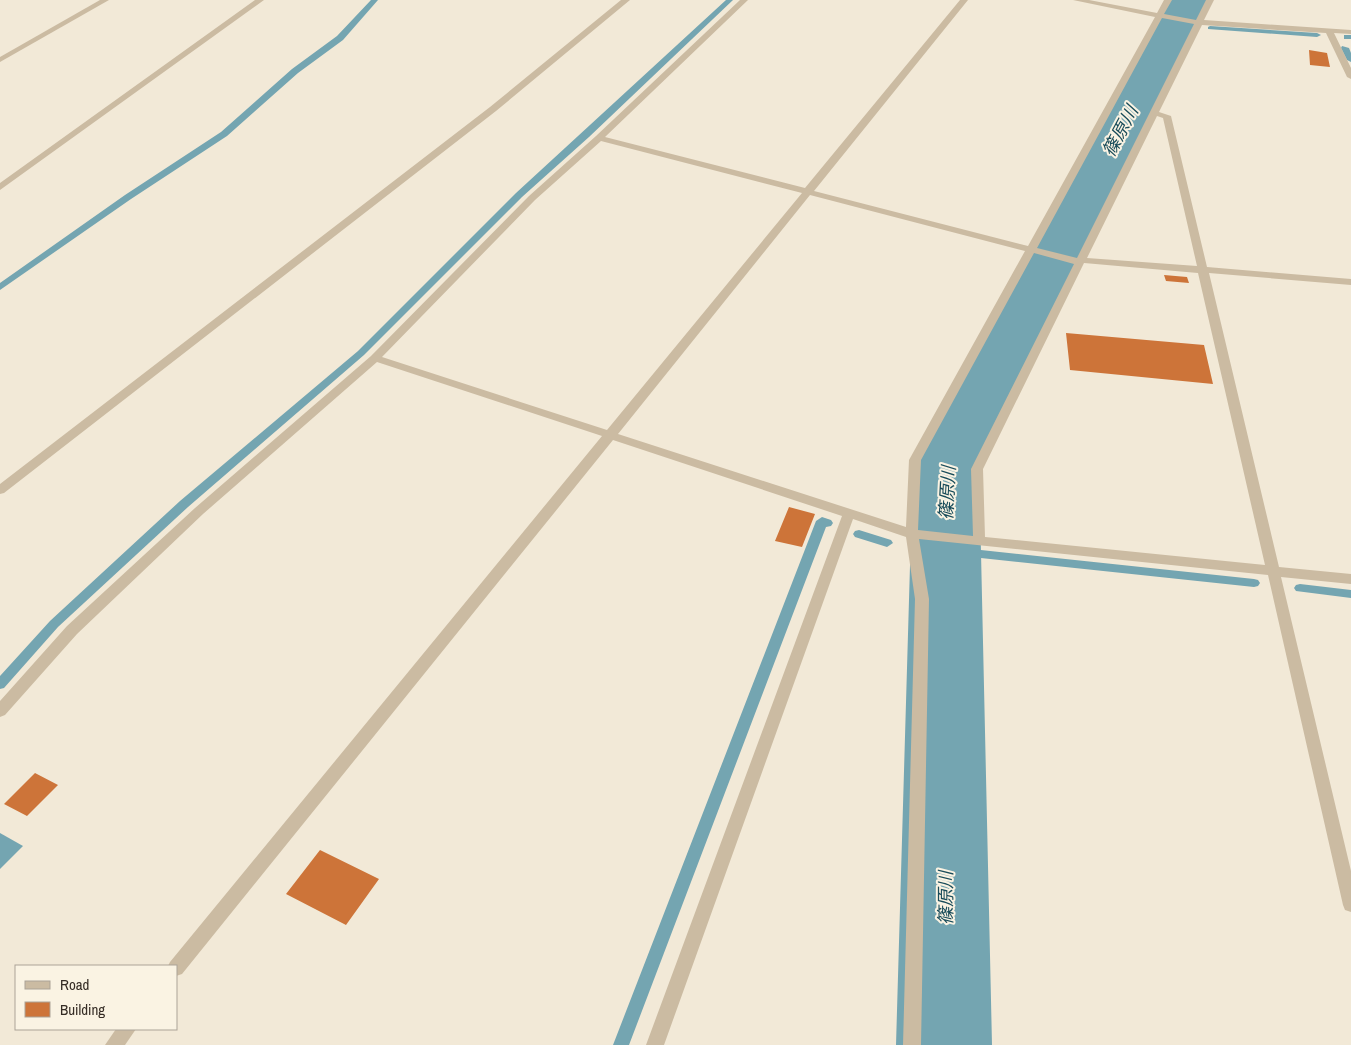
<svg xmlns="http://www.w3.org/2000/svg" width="1351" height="1045" font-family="'Archivo Narrow','Noto Sans JP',sans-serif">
<rect width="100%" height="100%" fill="#f2e9d7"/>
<path fill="#74a5b1" d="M0,833L23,846L0,869Z"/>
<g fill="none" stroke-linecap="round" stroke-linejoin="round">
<path fill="#74a5b1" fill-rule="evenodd" d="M371,0H378L343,40L298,73L227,136L131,199L0,290V283L125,195L221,132L292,69L337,36Z
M726,0H733L589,137L522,197L364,355L188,507L58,627L4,688L0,689V676L50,621L180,501L358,351L516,193Z
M1173,25H1189L1192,27C1188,31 1178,29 1173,27Z
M1210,26L1317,33L1321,35L1317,37L1208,29V27Z
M1344,35H1351V39H1344Z
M1342,46L1349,48L1351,53V62L1347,60L1341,48Z
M822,517L831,520L833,523L831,526L826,527L629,1045H613L816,521Z
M859,530L891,540L893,543L887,547L855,537L853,534L855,531Z
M925,544L1254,579L1258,580L1260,583L1258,586L1254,587L925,552L919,548Z
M1300,584L1351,590V598L1296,591L1294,588L1296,585Z"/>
<path fill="#74a5b1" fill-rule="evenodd" d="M1168,0H1210L979,463L992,1045H896L913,463Z"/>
</g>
<path fill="#cd7439" d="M1309,50L1327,53L1330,67L1310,65Z
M1164,275L1187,277L1189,283L1166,281Z
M1066,333L1204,345L1213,384L1070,370Z
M789,507L815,514L802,547L775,541Z
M35,773L58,785L27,816L4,804Z
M320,850L379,879L346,925L286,894Z"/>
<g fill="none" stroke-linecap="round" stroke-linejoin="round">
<path fill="#cbbba2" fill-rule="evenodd" d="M255,0H264L0,190V183Z
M621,0H630L496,111L4,493L0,494V484L490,107Z
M740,0H748L605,137L805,188L960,0H968L814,191L1028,246L1155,17L1073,0H1089L1157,13L1164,0H1172L1164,14L1196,20L1206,0H1214L1204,20L1351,30V34L1334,33L1351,68V79L1347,77L1326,33L1202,25L1159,112L1171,116L1207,267L1351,279V285L1209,273L1279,567L1351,574V584L1281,577L1351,871V912L1345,910L1343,905L1268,575L919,539L929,599L921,1045H903L915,599L906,537L853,519L664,1045H646L842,516L613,440L182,974L176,976V966H168L170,962L602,436L377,362L203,514L77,634L5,715L0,717V701L67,626L195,508L371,356L529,196L596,136ZM1162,18L1194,24L1077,258L1037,248ZM1157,116L1163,118L1197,266L1087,258ZM601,141L802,193L607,430L382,357L535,200ZM810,195L1025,251L909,460L906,527L618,434ZM1034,253L1074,264L971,469L973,536L918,530L921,460ZM1084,263L1198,273L1265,565L985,537L983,469Z
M116,1029H136L125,1045H105Z"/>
<path fill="#cbbba2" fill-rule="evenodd" d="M100,0H109L0,62V57Z"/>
</g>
<g text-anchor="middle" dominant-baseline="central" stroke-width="4" stroke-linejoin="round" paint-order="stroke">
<g font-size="18" font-style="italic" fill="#184b59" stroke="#faf3e3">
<text transform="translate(1120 131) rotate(-62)">篠原川</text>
<text transform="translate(947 493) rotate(-87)">篠原川</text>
<text transform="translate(945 898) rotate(-90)">篠原川</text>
</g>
</g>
<rect x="15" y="965" width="162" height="65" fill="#faf3e3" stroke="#aba397"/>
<rect x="25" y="981" width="25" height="8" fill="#cbbba2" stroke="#aba397"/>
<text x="60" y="990" font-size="15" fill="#352c25">Road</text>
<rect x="25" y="1002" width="25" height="15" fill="#cd7439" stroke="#aba397"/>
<text x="60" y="1015" font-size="15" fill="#352c25">Building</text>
</svg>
